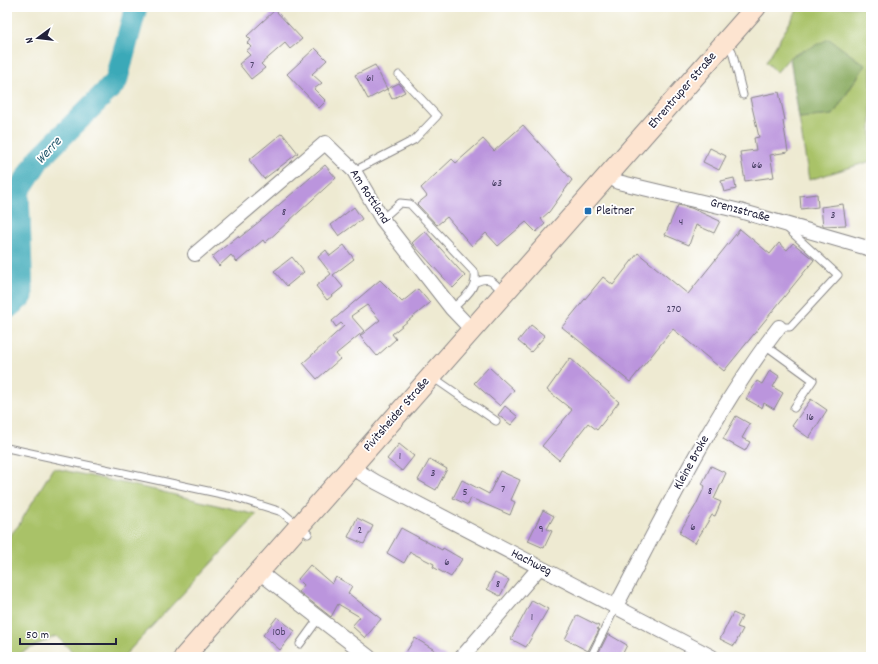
<svg xmlns="http://www.w3.org/2000/svg" width="878" height="664" font-family="Dekko,sans-serif">
<rect width="100%" height="100%" fill="#fff"/>
<filter id="ink" filterUnits="userSpaceOnUse"><feTurbulence type="fractalNoise" baseFrequency=".025" numOctaves="2"/><feDisplacementMap in="SourceGraphic" scale="8" xChannelSelector="R" yChannelSelector="G"/><feConvolveMatrix kernelMatrix="1 2 1 2 8 2 1 2 1" color-interpolation-filters="sRGB"/></filter>
<filter id="wash" filterUnits="userSpaceOnUse"><feTurbulence type="fractalNoise" baseFrequency=".012" numOctaves="4" result="noise"/><feDisplacementMap in="SourceGraphic" scale="16" xChannelSelector="R" yChannelSelector="G"/><feGaussianBlur stdDeviation="0.9" result="paint"/><feColorMatrix in="noise" values="0 0 0 0 0 0 0 0 0 0 0 0 0 0 0 0 0 1.4 0 .05"/><feComposite in="paint" operator="in"/></filter>
<g filter="url(#wash)">
<rect width="100%" height="100%" fill="#eeead2"/>
<path fill="#a9c268" stroke="#667252" d="M799,7H871V161L809,180L799,118L833,115L865,66L790,57L777,72L766,62Z
M53,468L155,490L257,515L123,657H78L56,636L12,657H7V539L18,526Z"/>
<path fill="#86a85c" stroke="#54654c" d="M829,39L865,65L833,115L799,118L790,57Z"/>
<g fill="none" stroke-linecap="round" stroke-linejoin="round">
<path stroke="#3aa9b8" stroke-width="23" d="M7,308L22,296L18,192L39,159L116,82L136,7"/>
</g>
<g id="blocks">
<path fill="#bb95dd" d="M275,10L302,39L290,49L285,43L261,64L265,68L251,79L239,64L250,55L246,51L251,47L247,43L251,40L247,36Z
M315,48L327,60L312,74L322,83L314,89L326,101L319,108L287,74Z
M375,65L387,89L368,99L355,75Z
M399,83L405,92L392,99L387,89Z
M779,92L785,120L783,121L788,152L770,155L774,177L745,181L740,152L756,150L754,138L759,137L750,98Z
M523,125L572,180L549,212L541,219L545,224L536,232L526,222L498,246L486,233L472,246L447,217L437,225L417,204L427,196L421,188L452,159L456,163L483,139L494,151Z
M282,133L298,153L264,179L249,160Z
M710,148L726,156L719,170L703,162Z
M325,165L336,178L265,243L263,240L237,262L231,255L219,266L212,257L238,236L239,238L265,217Z
M734,178L736,189L724,192L721,181Z
M817,194L818,207L801,209L800,196Z
M843,204L846,225L823,226L821,207Z
M678,205L691,208L720,221L714,233L696,225L689,245L665,235Z
M354,207L362,219L339,236L331,225Z
M740,229L770,254L779,243L787,250L793,243L814,260L724,371L673,329L630,382L562,327L603,277L613,285L638,253L688,294Z
M425,231L465,276L453,288L412,243Z
M344,245L354,259L333,275L343,287L327,300L316,286L331,274L318,257L326,250L330,256Z
M292,257L304,272L287,286L274,271Z
M380,280L402,302L418,289L430,303L392,334L396,339L377,356L360,336L380,320L367,305L351,316L364,331L336,354L340,359L317,379L303,363L344,326L341,323L336,327L332,321Z
M531,325L545,336L531,352L518,341Z
M570,358L619,402L597,430L588,423L559,460L542,446L572,410L547,390Z
M489,367L514,390L500,406L474,383Z
M770,370L779,376L773,387L783,393L774,409L764,403L762,408L746,399L757,381L762,384Z
M811,399L827,410L809,438L792,426Z
M505,406L518,417L511,425L498,415Z
M736,416L750,424L742,438L750,442L745,451L723,439Z
M399,444L414,456L402,471L387,459Z
M430,459L447,469L436,490L418,480Z
M711,466L726,473L714,499L721,502L715,516L712,515L695,543L679,533L696,505L705,486L702,484Z
M500,471L520,480L511,500L515,502L510,515L471,498L468,505L453,498L462,480L489,494Z
M543,510L554,516L547,529L552,531L544,548L528,541Z
M357,518L373,526L364,544L348,537Z
M401,528L442,550L443,548L462,559L451,577L433,567L434,564L410,552L404,563L387,553Z
M310,565L332,584L336,577L352,586L348,593L381,619L365,638L352,626L360,617L338,604L331,617L299,592L304,585L298,579Z
M495,573L509,580L500,596L487,589Z
M532,600L548,609L526,647L511,639Z
M733,613L742,617L737,627L743,629L734,646L720,639Z
M577,615L599,626L597,629L599,630L588,651L565,639Z
M277,617L295,631L280,650L263,635Z
M608,634L627,645L621,657L597,656Z
M415,638L446,657H403Z"/>
</g>
</g>
<g filter="url(#ink)">
<use href="#blocks" fill-opacity="0" stroke="#888686" stroke-width="1"/>
<g fill="none" stroke-linecap="round" stroke-linejoin="round">
<defs>
<path id="lane" d="M725,43L732,51L743,95
M354,171L414,140L437,116L399,75
M382,219L400,203L410,204L475,273C477,290 463,298 452,309
M476,282C492,275 493,283 504,293
M779,327H790L838,275L787,228
M765,345L813,380L794,408
M431,376L496,421
M7,448L231,496L282,512L308,534
M300,644L319,618
M591,657L616,606"/>
<path id="street" d="M609,174L618,182L740,211L871,249
M195,254L325,143L354,171L382,219L452,309L472,330
M353,465L361,473L376,482L712,657
M259,572L369,657
M616,606C666,511 713,413 779,327
M462,657L539,568"/>
<path id="secondary" d="M184,657L756,7"/>
</defs>
<use href="#lane" stroke="#888686" stroke-width="9"/>
<use href="#street" stroke="#888686" stroke-width="16"/>
<use href="#secondary" stroke="#888686" stroke-width="22"/>
<use href="#lane" stroke="#fff" stroke-width="7"/>
<use href="#street" stroke="#fff" stroke-width="14"/>
<use href="#secondary" stroke="#fde4d0" stroke-width="20"/>
</g>
</g>
<rect fill="#1f6fb2" stroke="#fff" stroke-width="1.5" x="584" y="207" width="8" height="8" rx="2"/>
<g text-anchor="middle" dominant-baseline="central" stroke-width="3.5" stroke-linejoin="round" paint-order="stroke">
<g font-size="11" fill="#483f64">
<text x="252" y="66">7</text>
<text x="370" y="79">61</text>
<text x="757" y="166">66</text>
<text x="497" y="184">63</text>
<text x="284" y="213">8</text>
<text x="833" y="216">3</text>
<text x="681" y="223">4</text>
<text x="674" y="310">270</text>
<text x="810" y="418">16</text>
<text x="400" y="457">1</text>
<text x="433" y="474">3</text>
<text x="503" y="490">7</text>
<text x="710" y="492">8</text>
<text x="465" y="493">5</text>
<text x="693" y="528">6</text>
<text x="541" y="530">9</text>
<text x="360" y="531">2</text>
<text x="447" y="563">6</text>
<text x="498" y="585">8</text>
<text x="532" y="618">1</text>
<text x="279" y="633">10b</text>
</g>
<g font-size="13" fill="#22223b" stroke="#fff">
<text transform="translate(683 91) rotate(-49)">Ehrentruper Straße</text>
<text transform="translate(369 197) rotate(57)">Am Rottland</text>
<text transform="translate(740 211) rotate(15)">Grenzstraße</text>
<text transform="translate(397 415) rotate(-49)">Pivitsheider Straße</text>
<text transform="translate(692 463) rotate(-61)">Kleine Broke</text>
<text transform="translate(531 563) rotate(27)">Hachweg</text>
</g>
<g font-size="13" fill="#22223b" stroke="#fff" text-anchor="start">
<text x="596" y="211">Pleitner</text>
</g>
<g font-size="14" font-style="italic" fill="#2d5f73" stroke="#fff">
<text transform="translate(49 151) rotate(-48)">Werre</text>
</g>
</g>
<rect width="878" height="664" fill="none" stroke="#fff" stroke-width="24"/>
<g transform="translate(38 38) rotate(255)" stroke="#ffffff" stroke-width="3" paint-order="stroke">
<path d="M0-3L7 15L0 10L-7 15Z" fill="#22223b"/>
<text y="-6" font-size="11" font-weight="bold" text-anchor="middle" fill="#22223b">N</text>
</g>
<path d="M20 638v6h96v-6" fill="none" stroke="#22223b" stroke-width="2"/>
<text x="26" y="638" font-size="12" fill="#22223b" stroke="#ffffff" stroke-width="3" paint-order="stroke">50 m</text>
</svg>
